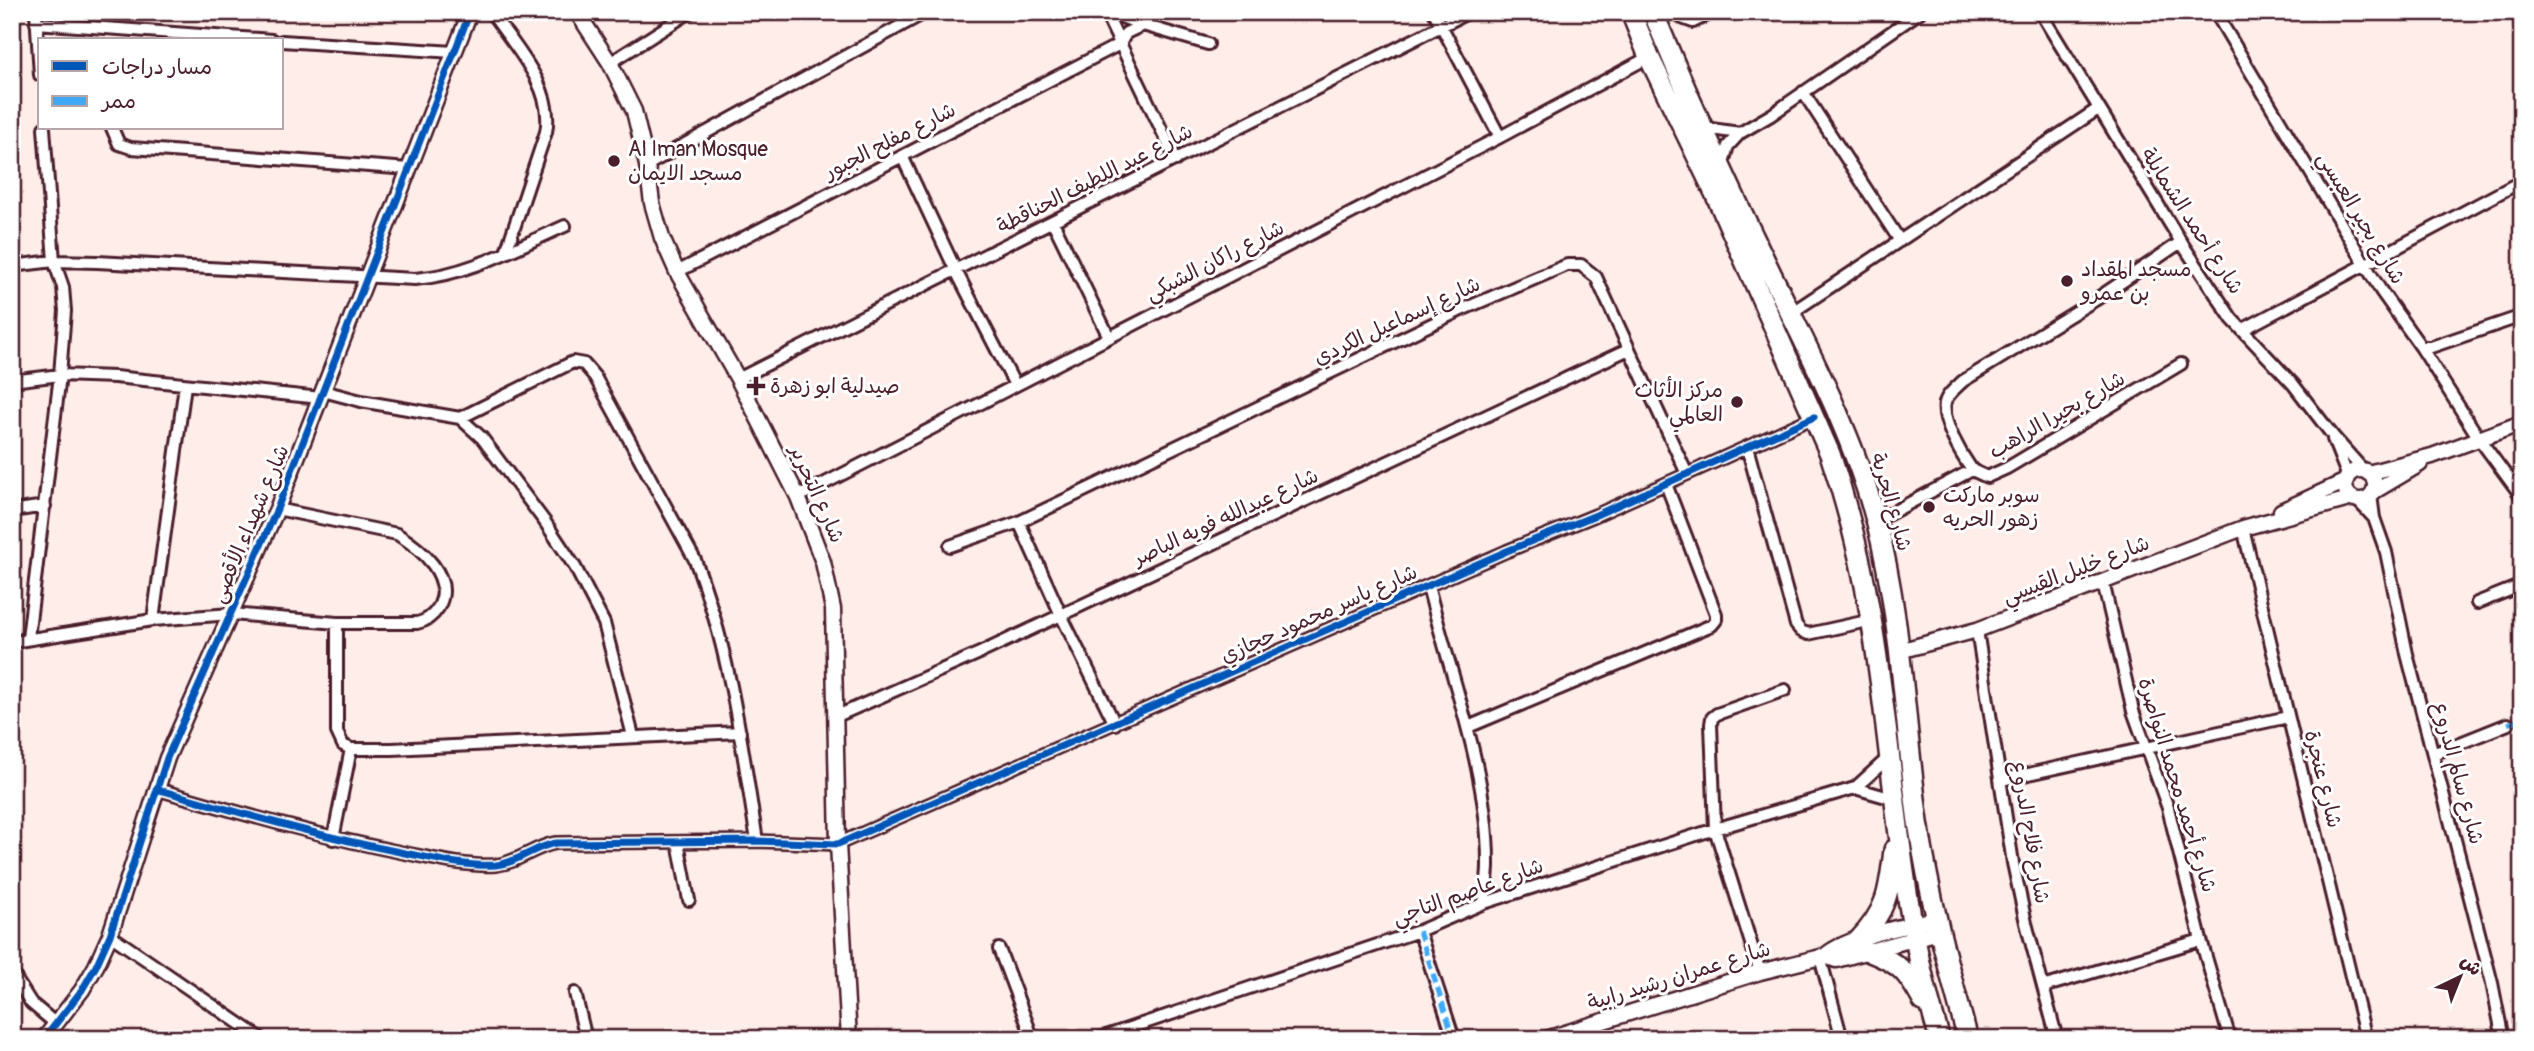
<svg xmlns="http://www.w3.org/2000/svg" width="2534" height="1051" font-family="Pangolin,'Playpen Sans Arabic',sans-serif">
<rect width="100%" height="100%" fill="#feede8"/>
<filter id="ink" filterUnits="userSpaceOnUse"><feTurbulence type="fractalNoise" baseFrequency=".0143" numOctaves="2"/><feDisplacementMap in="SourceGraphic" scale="14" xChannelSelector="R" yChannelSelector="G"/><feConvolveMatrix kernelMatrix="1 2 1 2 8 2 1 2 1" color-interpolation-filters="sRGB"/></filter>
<g filter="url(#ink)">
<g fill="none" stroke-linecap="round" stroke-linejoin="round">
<defs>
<path id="street" d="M36,12L40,75
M491,12C514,46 555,88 546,132L506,252
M1105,12L1176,160
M1108,12L1143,25L1208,44
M1434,12L1500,137
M1678,12L1682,18L1693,22L1714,12
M2040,12L2181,242L2232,319L2293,384L2333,436L2364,471
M2215,12L2381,291L2421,347L2480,440L2522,497
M36,23L272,40
M282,41L454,52
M610,63L690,12
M1803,92L1900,241
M112,128L119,144L131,148L409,169
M1704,128L1740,133
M902,156L956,271L1015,385
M647,165L926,12
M1722,166L1728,146L1740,133L1771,115L1920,12
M1053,222L1109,337
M2181,242L2095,300L1963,381C1957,387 1947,394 1945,403C1941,421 1962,456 1972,470L1987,477L2007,468L2181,364
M12,266L54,261L97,262L415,279C468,275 517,247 565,226
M677,272L1120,44L1126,33L1143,25
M1791,313L2098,109
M2242,330L2522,181
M2421,347H2431L2522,316
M738,379L1469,12
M12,381L60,375L115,377L321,398
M323,391L361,401L460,418L482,438L545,522L575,567L604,623L633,736
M460,418L573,362L584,364L595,377L695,560C730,650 742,746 757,841
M2333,439L2348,477
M1747,447L1796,625L1801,631L1808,634L1872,620
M2371,495L2374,518L2386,552L2407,654L2492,983L2503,1039
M798,497L1500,137L1649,57
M2357,500L2374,518
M12,511L45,506
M1876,521L1972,470
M1019,522L1061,615L1115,724
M2243,528L2366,1039
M950,546L1019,522L1459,311L1567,265H1581L1596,277L1687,474
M2103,582L2133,711L2168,808L2201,940L2230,1039
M1428,586C1450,675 1489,773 1488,866C1488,878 1485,891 1484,903
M2477,603L2522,585
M153,620L185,385
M337,623V732L343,745L351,749
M1977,630L2013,863L2026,923L2057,1039
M28,638L60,375L65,311L63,287L54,261L44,128
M12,642L153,620L231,614L337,623H417C427,621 433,616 438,608C456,577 420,548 397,534L277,509
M837,716L982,652L1629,349
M1468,727L1712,625L1716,620V614L1666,484
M2433,754L2508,724
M2001,780L2288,717
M1855,788L1893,799
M156,789C237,812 318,836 400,852C431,858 465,867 496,865C518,863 535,846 556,843L757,841L838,844L1507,551L1596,515L1814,417
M333,839L351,749H392L740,732
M678,842L689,900
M1419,931L1454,1039
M110,935L262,1039
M999,949L1033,1039
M1820,957L1842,1039
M1760,972L1715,829L1711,724L1712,718L1717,714L1785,690
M12,973L31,1003L56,1024
M2043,987L2201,940
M575,993L586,1039
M1097,1039L1419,931L1484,903L1715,829L1855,788L1888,758"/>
<path id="secondary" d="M577,12L610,63L634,111L647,165L652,203L662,238L677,272L738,379L798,497L823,562L833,609L838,844L849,1039
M2345 485a15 15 0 1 1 30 0a15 15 0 1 1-30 0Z
M2368,473L2432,456L2522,423
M2373,492L2420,464
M2281,511L2346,481
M1899,651L1977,630L2243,528L2353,498
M1825,956L1836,960L1939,932
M44,1039L82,990L96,966L110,935L167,758L277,509L470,12
M1546,1039L1760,972L1825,956C1845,937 1907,926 1935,919"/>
<path id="highway" d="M1631,12L1649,57L1714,191L1830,454C1848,508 1862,563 1871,619C1895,759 1897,903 1940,1039
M1653,12C1688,98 1727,182 1767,265C1807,348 1852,431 1876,520C1902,618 1904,721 1918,822C1929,896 1948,967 1968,1039
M1859,940C1888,909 1889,891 1894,850
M1870,952C1901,964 1907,972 1923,1001"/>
</defs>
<use href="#street" stroke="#4a1f2b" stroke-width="16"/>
<use href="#secondary" stroke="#4a1f2b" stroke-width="19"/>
<use href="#highway" stroke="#4a1f2b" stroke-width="24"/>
<use href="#street" stroke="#fff" stroke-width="10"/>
<use href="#secondary" stroke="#fff" stroke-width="14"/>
<use href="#highway" stroke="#fff" stroke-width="19"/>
<path stroke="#3fa9f5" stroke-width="5" stroke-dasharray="10 5" stroke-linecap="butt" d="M2508,724L2522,718
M1419,931L1454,1039"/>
<defs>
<path id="cycleway" d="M156,789C237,812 318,836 400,852C431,858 465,867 496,865C518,863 535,846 556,843L757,841L838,844L1507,551L1596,515L1814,417
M44,1039L82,990L96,966L110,935L167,758L277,509L470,12"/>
</defs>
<use href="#cycleway" stroke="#fff" stroke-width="11"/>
<use href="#cycleway" stroke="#0057b8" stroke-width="7"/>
</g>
</g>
<g fill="#4a1f2b" stroke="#fff" stroke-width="2.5">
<circle cx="614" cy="161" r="7"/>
<circle cx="2067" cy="281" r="7"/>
<path d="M752.5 375.5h7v7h7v7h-7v7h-7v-7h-7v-7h7z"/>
<circle cx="1737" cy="402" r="7"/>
<circle cx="1929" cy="507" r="7"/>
</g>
<g text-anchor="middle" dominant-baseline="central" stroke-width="6" stroke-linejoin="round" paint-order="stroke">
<g font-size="21" fill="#4a1f2b" stroke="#fff">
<text transform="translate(890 141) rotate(-27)">شارع مفلح الجبور</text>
<text transform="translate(1095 179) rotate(-27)">شارع عبد اللطيف الحناقطة</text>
<text transform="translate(2361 218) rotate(59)">شارع بجير العبسي</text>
<text transform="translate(2192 221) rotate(57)">شارع أحمد الشمايلة</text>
<text transform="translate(1215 261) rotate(-27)">شارع راكان الشبكي</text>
<text transform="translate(1397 321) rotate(-25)">شارع إسماعيل الكردي</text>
<text transform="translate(2057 415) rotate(-30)">شارع بحيرا الراهب</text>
<text transform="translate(817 494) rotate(66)">شارع التحرير</text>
<text transform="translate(1891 502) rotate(74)">شارع الحرية</text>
<text transform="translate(1226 517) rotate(-25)">شارع عبدالله فويه الباصر</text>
<text transform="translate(250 524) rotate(-67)">شارع شهداء الأقصى</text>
<text transform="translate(2076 570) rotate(-21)">شارع خليل القيسي</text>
<text transform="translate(1319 614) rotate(-24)">شارع ياسر محمود حجازي</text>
<text transform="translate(2458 773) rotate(75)">شارع سالم الدروع</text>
<text transform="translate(2323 779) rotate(76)">شارع عنجرة</text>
<text transform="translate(2177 785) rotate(73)">شارع أحمد محمد النواصرة</text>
<text transform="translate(2030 832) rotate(80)">شارع فلاح الدروع</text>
<text transform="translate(1468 892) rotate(-20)">شارع عاصم التاجي</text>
<text transform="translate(1679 976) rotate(-17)">شارع عمران رشيد رابية</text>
</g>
<g font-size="21" fill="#4a1f2b" stroke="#fff" text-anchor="start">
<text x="628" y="149">Al Iman Mosque<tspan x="628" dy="24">مسجد الايمان</tspan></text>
<text x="2081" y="269">مسجد المقداد<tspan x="2081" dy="24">بن عمرو</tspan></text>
<text x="770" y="386">صيدلية ابو زهرة</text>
<text x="1723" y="390" text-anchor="end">مركز الأثاث<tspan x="1723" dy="24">العالمي</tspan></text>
<text x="1943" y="495">سوبر ماركت<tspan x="1943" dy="24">زهور الحريه</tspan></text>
</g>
</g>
<rect width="2534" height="1051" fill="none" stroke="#fff" stroke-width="42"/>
<rect x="21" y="21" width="2492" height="1009" fill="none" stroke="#4a1f2b" stroke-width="2.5" filter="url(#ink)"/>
<rect x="38" y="38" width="245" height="91" fill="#ffffff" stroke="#b7a5aa" stroke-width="2"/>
<rect x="52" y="61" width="35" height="10" fill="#0057b8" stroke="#b7a5aa" stroke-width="2"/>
<text x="102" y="74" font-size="21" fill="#4a1f2b">مسار دراجات</text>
<rect x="52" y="96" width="35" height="10" fill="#3fa9f5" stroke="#b7a5aa" stroke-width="2"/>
<text x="102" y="108" font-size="21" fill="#4a1f2b">ممر</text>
<g transform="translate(2460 977) rotate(43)" stroke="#ffffff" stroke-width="5" paint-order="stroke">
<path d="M0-5L12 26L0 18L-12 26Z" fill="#4a1f2b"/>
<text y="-10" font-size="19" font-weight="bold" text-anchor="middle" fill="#4a1f2b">ش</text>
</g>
</svg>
